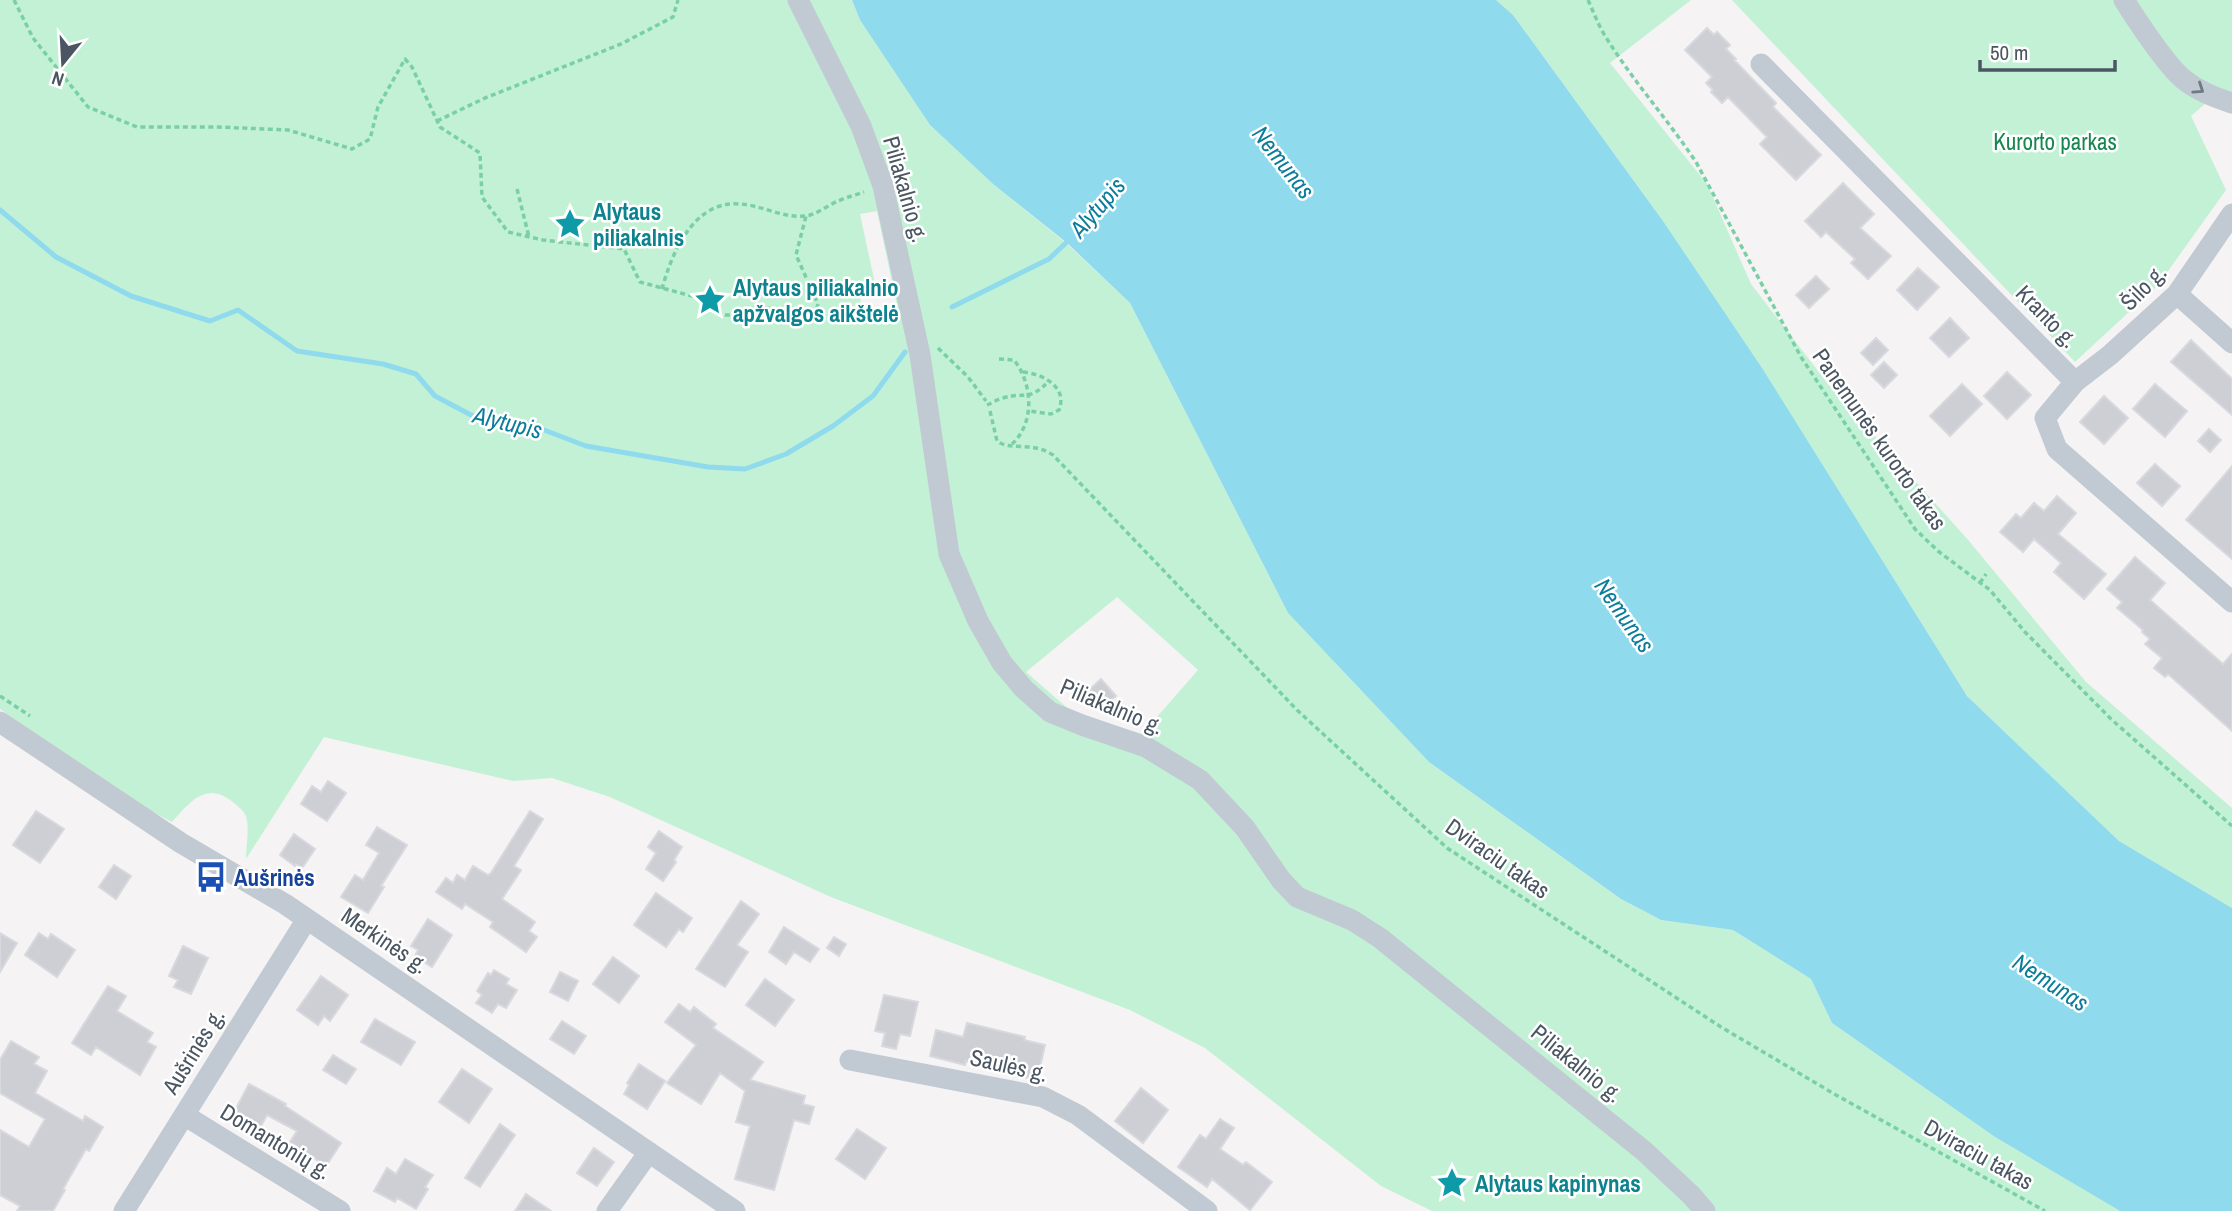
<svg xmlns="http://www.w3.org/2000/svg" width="2232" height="1211" font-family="'Archivo Narrow',sans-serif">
<rect width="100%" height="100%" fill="#f5f3f3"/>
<path fill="#c3f1d5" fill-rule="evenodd" d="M0,0H852L860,20L930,125L993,184L1066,243L1130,303L1288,613L1429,762L1621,899L1661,920L1733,930L1811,979L1832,1023L1995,1137L2120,1211H1432L1381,1186L1205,1048L1130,1010L831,897L610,797L552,778L513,781L324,737L246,859C246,847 249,832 247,820C246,812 240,808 234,803C207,780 191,801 172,822L134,802L0,709ZM877,211L899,315L865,322L860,297L877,293L860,214ZM1117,597L1198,670L1142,734L1072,712L1026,672Z
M1496,0H1691L1610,63L1707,184L1751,284L1828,384L1969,541L2086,682L2232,808V908L2119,841L1967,696L1762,369L1663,221L1513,15Z
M1732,0H2232V102L2212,98L2191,116L2226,190L2158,285L2075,362Z"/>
<path fill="#90daee" d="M852,0H1496L1513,15L1663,221L1762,368L1967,696L2119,841L2232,908V1211H2120L1995,1137L1832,1023L1811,979L1733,930L1661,920L1621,899L1429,762L1288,613L1130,303L1067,243L993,184L930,125L860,20Z"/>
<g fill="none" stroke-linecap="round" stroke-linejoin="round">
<path stroke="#90daee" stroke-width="5" d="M0,210L56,257L131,296L210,321L238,310L297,351L383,364L416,374L435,396L471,415L531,425L586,446L708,467L745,469L786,454L833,426L873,396L905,352
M952,307L1049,259L1070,239"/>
</g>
<path fill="#cdcfd5" stroke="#d7d9de" stroke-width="2" d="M1707,28L1714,35L1717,32L1730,45L1726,49L1736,59L1734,60L1776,103L1773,107L1821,155L1796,180L1760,144L1767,137L1728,97L1722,103L1711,92L1713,90L1706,83L1712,77L1685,50Z
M1843,183L1874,214L1860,228L1891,256L1868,279L1851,263L1855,259L1826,232L1821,237L1805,221Z
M1918,268L1939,287L1917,310L1897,290Z
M1816,276L1829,289L1809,308L1796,295Z
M1950,318L1969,338L1949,357L1930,338Z
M1876,338L1888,350L1873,365L1861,353Z
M2191,340L2232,379V415L2171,362Z
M1884,362L1897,375L1884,388L1871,375Z
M2007,372L2031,395L2007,419L1984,396Z
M1962,384L1982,404L1950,436L1930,416Z
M2155,384L2187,411L2165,437L2133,409Z
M2104,396L2128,418L2104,444L2080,422Z
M2209,429L2221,440L2210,452L2198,441Z
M2155,464L2180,486L2162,506L2137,483Z
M2232,466V559L2186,520Z
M2057,496L2076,513L2058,534L2106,574L2084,599L2054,572L2061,563L2034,539L2023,552L2000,532L2016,514L2021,518L2034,503L2044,511Z
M2135,557L2165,583L2150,600L2223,664L2232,654V731L2168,674L2165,677L2154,668L2162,658L2145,644L2150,639L2142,632L2143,630L2117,608L2122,602L2107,589Z
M1101,679L1116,696L1104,706L1090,689Z
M328,781L346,793L327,821L301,804L312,786L321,792Z
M36,811L64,829L40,863L13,845Z
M530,811L543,819L514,866L521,870L502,899L535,922L529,931L537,937L526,952L490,927L493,922L465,904L462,909L436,892L446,878L453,883L457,875L465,880L473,866L488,875L491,873Z
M377,827L407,845L381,886L384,887L368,913L341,897L355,875L363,880L379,853L366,845Z
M659,831L682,847L674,860L676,862L663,881L646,869L656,853L648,847Z
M294,834L315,849L302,868L296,864L295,866L280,855Z
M114,865L131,876L116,899L99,887Z
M656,893L692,918L683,932L679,929L666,947L634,925Z
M741,901L759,914L737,945L748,952L725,987L696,969Z
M428,919L452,935L432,967L415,956L418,950L411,946Z
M784,927L819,949L810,962L794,952L786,964L769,952Z
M0,933L17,943L0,972Z
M39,933L48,939L51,934L75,950L57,977L25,955Z
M834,937L846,944L839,956L827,948Z
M183,946L208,958L191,994L174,987L178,980L169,976Z
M613,957L639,976L619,1003L593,984Z
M494,970L509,979L506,984L517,990L506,1008L498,1004L492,1013L476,1003L482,995L477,991L488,973L491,975Z
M560,972L578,981L568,1001L550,992Z
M321,976L348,995L330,1021L324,1016L318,1025L297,1010Z
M765,979L794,1000L775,1026L746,1005Z
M108,986L126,996L117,1011L153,1033L147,1042L156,1047L140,1075L96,1047L91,1055L72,1043Z
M884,995L918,1002L910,1036L900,1034L896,1049L882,1046L885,1033L875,1031Z
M679,1004L690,1012L694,1007L716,1024L713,1028L763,1062L750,1080L805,1096L803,1104L814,1107L809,1124L794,1120L774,1190L735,1179L750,1126L736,1122L745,1091L720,1073L701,1104L667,1083L696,1045L665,1022Z
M375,1019L415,1042L401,1065L361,1042Z
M562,1021L586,1036L574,1054L550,1039Z
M967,1023L1025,1037L1024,1040L1045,1045L1037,1080L1007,1073L1009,1066L981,1060L979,1064L966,1061L965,1065L930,1056L936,1030L963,1037Z
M11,1041L39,1057L34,1064L47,1071L35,1093L83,1121L85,1116L103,1127L89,1151L86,1149L63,1189L65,1190L53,1211H17L20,1206L0,1195V1130L29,1147L45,1119L0,1093V1060Z
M333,1055L356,1069L346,1084L323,1070Z
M639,1064L665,1081L647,1109L624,1094L629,1085L627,1083Z
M462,1069L492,1089L469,1123L439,1102Z
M249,1084L286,1104L285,1106L341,1143L326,1166L290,1142L297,1131L267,1115L261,1126L234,1112Z
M1141,1088L1168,1110L1143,1143L1115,1121Z
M1220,1119L1234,1128L1220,1149L1243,1165L1246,1162L1272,1182L1250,1210L1212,1179L1207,1187L1178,1167L1200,1135L1206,1139Z
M500,1124L515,1135L480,1187L465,1178Z
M857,1129L886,1148L865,1179L836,1159Z
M594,1148L614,1162L597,1186L577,1173Z
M405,1159L433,1175L425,1187L428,1189L416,1209L397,1198L395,1202L374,1191L387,1168L396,1174Z
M526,1194L551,1211H515Z"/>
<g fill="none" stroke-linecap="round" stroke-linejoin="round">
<path stroke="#7ad0a6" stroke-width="3.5" stroke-dasharray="5 3.5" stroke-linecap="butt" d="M14,0L33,38L88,107L137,127H218L288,130L352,149L370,139L378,107L405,59L412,67L440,127L480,153L482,197L508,232L543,240L624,249L640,282L699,298L714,311L725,315H740L758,306L814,318L818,304L796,255L806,216
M1588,0C1594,13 1599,27 1607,39C1634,82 1668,120 1696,162L1801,357L1915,529L1938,551L1990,590L2025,632L2111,719L2232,826
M437,121L485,98L621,44L673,17L678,0
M517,189L529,237
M662,289C672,252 694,200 740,204C761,205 782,218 804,216C815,216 828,205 838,201C847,197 856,195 864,192
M938,348L968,377L986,401
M999,359L1014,360C1033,384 1035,423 1012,444
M1023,372C1043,374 1068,387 1059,410L1051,414L1029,411
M987,405C992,403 998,399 1003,398C1027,391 1027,403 1049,381
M990,411L997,441C1009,451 1032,441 1053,455L1297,710L1447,848L1721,1027L1836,1095L2045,1211
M1980,583L1986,574
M0,696L30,716"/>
<path stroke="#c1cad2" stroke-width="21" d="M798,0L861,126L883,186L920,355L949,554L978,621L1002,663L1024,689L1050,712L1082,725L1146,747L1200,780L1245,828L1281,880L1297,897L1352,920L1380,938L1644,1151L1691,1195L1705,1211
M2124,0C2138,22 2164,62 2183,79C2198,91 2214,97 2232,103
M1761,64L2075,382L2045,418L2057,449L2232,602
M2177,294L2232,343
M2075,382L2110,355L2177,294L2232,214
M0,722L181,843L285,904L735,1211
M850,1060L1043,1097L1078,1115L1207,1211
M184,1115L340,1211
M124,1211L307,919
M607,1211L649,1152"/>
</g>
<defs><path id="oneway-chevron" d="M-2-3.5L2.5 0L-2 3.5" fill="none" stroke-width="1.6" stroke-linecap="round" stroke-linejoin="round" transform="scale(1.75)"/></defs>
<use stroke="#6e7983" href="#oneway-chevron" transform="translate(2199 89) rotate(34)"/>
<defs>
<symbol id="sight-bare" viewBox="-9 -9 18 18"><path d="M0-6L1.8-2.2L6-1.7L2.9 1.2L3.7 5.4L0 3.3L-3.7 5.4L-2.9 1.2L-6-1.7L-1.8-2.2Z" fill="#0f9aa8" stroke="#fff" stroke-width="2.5" paint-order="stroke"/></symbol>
<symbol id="bus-bare" viewBox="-9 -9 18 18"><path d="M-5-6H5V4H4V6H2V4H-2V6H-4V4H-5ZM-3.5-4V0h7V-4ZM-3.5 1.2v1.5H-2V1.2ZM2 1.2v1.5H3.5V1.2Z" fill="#1a4fb4" stroke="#fff" stroke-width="2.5" paint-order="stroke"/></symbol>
</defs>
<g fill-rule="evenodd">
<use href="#sight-bare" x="548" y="202" width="44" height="44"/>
<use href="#sight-bare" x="688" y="278" width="44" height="44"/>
<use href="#bus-bare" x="189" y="855" width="44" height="44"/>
<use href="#sight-bare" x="1430" y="1161" width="44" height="44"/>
</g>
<g text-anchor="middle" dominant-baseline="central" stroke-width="5" stroke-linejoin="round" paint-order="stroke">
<g font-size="23" fill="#17864f" stroke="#fff">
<text x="2055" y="141">Kurorto parkas</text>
</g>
<g font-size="23" fill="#4a5661" stroke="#fff">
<text transform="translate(906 189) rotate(74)">Piliakalnio g.</text>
<text transform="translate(2143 287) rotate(-45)">Šilo g.</text>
<text transform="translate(2047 316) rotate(46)">Kranto g.</text>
<text transform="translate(1880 439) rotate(55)">Panemunės kurorto takas</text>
<text transform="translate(1112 706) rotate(23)">Piliakalnio g.</text>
<text transform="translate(1498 858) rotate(35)">Dviraciu takas</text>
<text transform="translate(385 940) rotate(34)">Merkinės g.</text>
<text transform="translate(193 1051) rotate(-58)">Aušrinės g.</text>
<text transform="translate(1577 1063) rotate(39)">Piliakalnio g.</text>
<text transform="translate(1009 1065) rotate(13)">Saulės g.</text>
<text transform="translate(276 1141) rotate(31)">Domantonių g.</text>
<text transform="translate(1979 1154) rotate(29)">Dviraciu takas</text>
</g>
<g font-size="23" font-weight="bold" fill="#0d838f" stroke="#fff" text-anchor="start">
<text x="593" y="211">Alytaus<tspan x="593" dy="26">piliakalnis</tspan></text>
<text x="733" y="287">Alytaus piliakalnio<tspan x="733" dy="26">apžvalgos aikštelė</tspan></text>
<text x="1475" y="1183">Alytaus kapinynas</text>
</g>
<g font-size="23" font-weight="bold" fill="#164399" stroke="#fff" text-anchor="start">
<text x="234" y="877">Aušrinės</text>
</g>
<g font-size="24" font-style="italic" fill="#0c7c9b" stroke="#fff">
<text transform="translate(1284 162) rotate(52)">Nemunas</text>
<text transform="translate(1097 207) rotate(-49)">Alytupis</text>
<text transform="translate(508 422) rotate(14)">Alytupis</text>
<text transform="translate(1625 615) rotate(55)">Nemunas</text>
<text transform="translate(2051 982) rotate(33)">Nemunas</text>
</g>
</g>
<g transform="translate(63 63) rotate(198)" stroke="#ffffff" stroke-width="5" paint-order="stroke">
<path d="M0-5L12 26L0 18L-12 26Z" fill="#4a5661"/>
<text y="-10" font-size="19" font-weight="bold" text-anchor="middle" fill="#4a5661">N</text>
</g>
<path d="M1980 60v10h135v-10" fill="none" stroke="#4a5661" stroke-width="3.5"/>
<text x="1990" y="60" font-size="21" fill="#4a5661" stroke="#ffffff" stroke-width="5" paint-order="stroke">50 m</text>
</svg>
